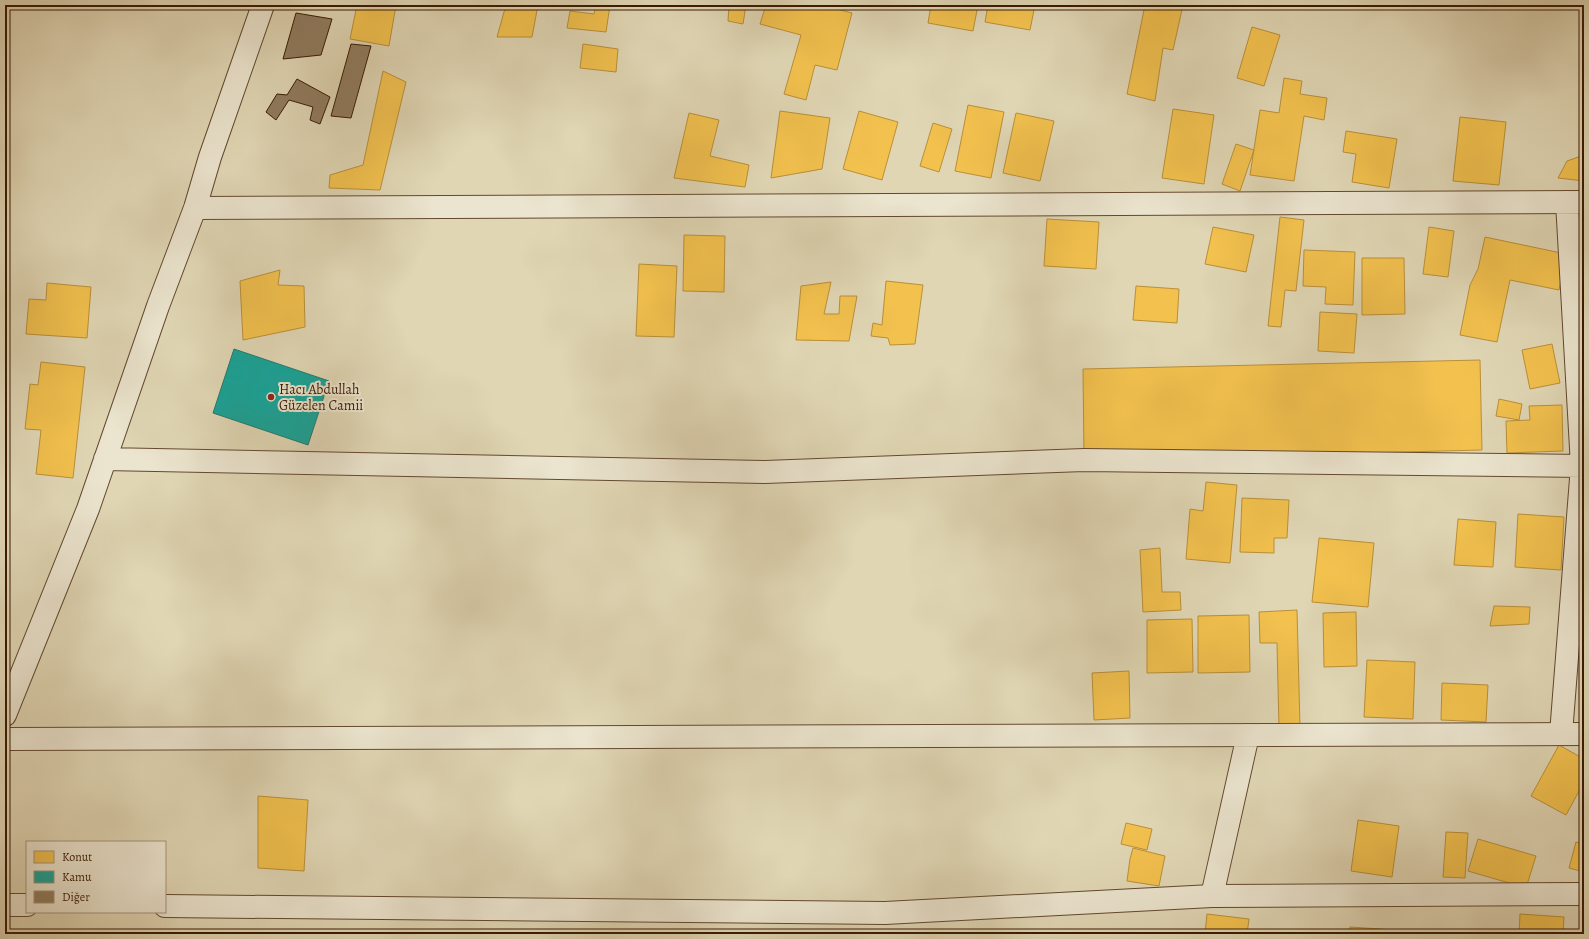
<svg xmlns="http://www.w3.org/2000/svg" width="1589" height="939" font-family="Alegreya,serif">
<rect width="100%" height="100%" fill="#e0d6b4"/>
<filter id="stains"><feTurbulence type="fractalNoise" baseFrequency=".005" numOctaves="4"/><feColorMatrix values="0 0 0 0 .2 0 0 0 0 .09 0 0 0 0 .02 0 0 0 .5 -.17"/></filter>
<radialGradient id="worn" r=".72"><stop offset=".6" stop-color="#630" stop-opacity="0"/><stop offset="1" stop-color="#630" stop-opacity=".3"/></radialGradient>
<path fill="#f2c14e" stroke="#ba8f38" d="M357,5H396L389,46L350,39Z
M506,5H538L532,37H497Z
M596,5H610L606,32L567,28L570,11L594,14Z
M729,5H746L743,24L728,21Z
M766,5H822L852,13L837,70L815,65L806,100L784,94L801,35L760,24Z
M931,5H978L973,31L928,23Z
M988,5H1035L1030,30L985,22Z
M1145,5H1183L1173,50L1163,48L1155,101L1127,94Z
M1252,27L1280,35L1264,86L1237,78Z
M583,44L618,49L616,72L580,68Z
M383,71L406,82L380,190L329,188L330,175L363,165Z
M1284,78L1302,81L1300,94L1327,98L1324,120L1304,116L1294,181L1250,175L1260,110L1279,113Z
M968,105L1004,112L991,178L955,171Z
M1173,109L1214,115L1204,184L1162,178Z
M780,111L830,118L822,169L771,178Z
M859,111L898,122L882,180L843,169Z
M689,113L719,120L710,156L749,165L745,187L674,178Z
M1016,113L1054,121L1040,181L1003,173Z
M1460,117L1506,122L1499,185L1453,181Z
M933,123L952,129L939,172L920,166Z
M1346,131L1397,139L1389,188L1352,182L1356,154L1343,152Z
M1236,144L1254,150L1240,191L1222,184Z
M1584,155V181L1558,178L1567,161Z
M1280,217L1304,220L1296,291L1285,290L1281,327L1268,326Z
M1047,219L1099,222L1096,269L1044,266Z
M1213,227L1254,235L1246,272L1205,264Z
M1429,227L1454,231L1448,277L1423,274Z
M684,235L725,236L724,292L683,291Z
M1485,237L1566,254L1559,290L1510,280L1497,342L1460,335L1470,285L1478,269Z
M1304,250L1355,252L1353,305L1325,304L1326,287L1303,286Z
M1362,258H1404L1405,314L1362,315Z
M639,264L677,266L674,337L636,336Z
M280,270L278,285L304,286L305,327L243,340L240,281Z
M886,281L923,285L915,344L890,345L888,338L871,336L873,323L882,325Z
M831,282L824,314H839L840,296H857L849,341L796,340L801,286Z
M47,283L91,287L87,338L26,334L29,299L46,300Z
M1136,286L1179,289L1177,323L1133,320Z
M1320,312L1357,314L1354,353L1318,351Z
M1552,344L1560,383L1530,389L1522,350Z
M1480,360L1482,450L1084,460L1083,369Z
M41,362L85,367L73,478L36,474L41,430L25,429L30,384L38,385Z
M5,367H9L8,410H5Z
M1499,399L1522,404L1519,420L1496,416Z
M1562,405L1563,451L1507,453L1506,421L1530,420L1529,406Z
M1206,482L1237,485L1230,563L1186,559L1190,509L1203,511Z
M1242,498L1289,500L1287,538H1274V553L1240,552Z
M1518,514L1564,517L1561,570L1515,567Z
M1458,519L1496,522L1493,567L1454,565Z
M1319,538L1374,543L1368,607L1312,602Z
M1160,548L1162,592H1180L1181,610L1143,612L1140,550Z
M1494,606L1530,607L1529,624L1490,626Z
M1297,610L1300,727L1279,728L1277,643H1260L1259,612Z
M1356,612L1357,666L1324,667L1323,613Z
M1249,615L1250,672L1198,673V616Z
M1192,619L1193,672L1147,673V620Z
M1367,660L1415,662L1413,719L1364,717Z
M1129,671L1130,718L1094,720L1092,673Z
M1442,683L1488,685L1486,722L1441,720Z
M1559,745L1584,759V782L1566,815L1531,796Z
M258,796L308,800L304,871L258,868Z
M1358,820L1399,826L1392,877L1351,871Z
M1126,823L1152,829L1147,850L1121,844Z
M1446,832L1468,833L1465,878L1443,877Z
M1478,839L1536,856L1526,888L1468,871Z
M1576,842L1584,844V872L1569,868Z
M1133,848L1165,856L1159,886L1127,881L1130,859Z
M1207,914L1249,919L1247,934H1205Z
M1520,914L1564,917L1563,934H1519Z
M1350,927L1395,930V934H1349Z
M1417,931L1445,934H1417Z"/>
<path fill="#17a398" stroke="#217a6b" d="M234,349L329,381L308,445L213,413Z"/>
<path fill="#907c5f" stroke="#391a03" d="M296,13L332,19L321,55L283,59Z
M351,44L371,46L351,118L331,116Z
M297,79L330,97L320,124L310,120L313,107L289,100L276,120L266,112L277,94L287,95Z"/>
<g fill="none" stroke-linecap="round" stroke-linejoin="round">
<defs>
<path id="minor" d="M195,208L1584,202
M105,459L765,472L1084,460L1584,466
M5,715L88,509L158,306L195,208L210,157L263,5
M1561,734L1582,466L1567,202
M5,739L1584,734
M1212,896L1248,735
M5,905H27
M165,906L885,913L1212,896L1584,894"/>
</defs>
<use href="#minor" stroke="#63492f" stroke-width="24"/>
<use href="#minor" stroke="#ebe4ce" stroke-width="22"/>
</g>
<circle fill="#8f2418" stroke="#ebe4ce" stroke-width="1.5" cx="271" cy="397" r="4"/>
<g text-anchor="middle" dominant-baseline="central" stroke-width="4" stroke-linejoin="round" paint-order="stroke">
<g font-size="14" fill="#391a03" stroke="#ebe4ce" text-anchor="start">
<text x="279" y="389">Hacı Abdullah<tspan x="279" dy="16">Güzelen Camii</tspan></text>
</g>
</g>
<rect width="1589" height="939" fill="none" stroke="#e0d6b4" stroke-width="20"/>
<rect x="6" y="6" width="1577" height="927" fill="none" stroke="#391a03" stroke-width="2"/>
<rect x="10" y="10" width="1569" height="919" fill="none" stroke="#391a03"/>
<rect x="26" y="841" width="140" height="72" fill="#ebe4ce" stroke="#a4937d"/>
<rect x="34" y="851" width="20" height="12" fill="#f2c14e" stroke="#a4937d"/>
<text x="62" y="861" font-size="12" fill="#391a03">Konut</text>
<rect x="34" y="871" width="20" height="12" fill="#17a398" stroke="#a4937d"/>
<text x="62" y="881" font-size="12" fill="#391a03">Kamu</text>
<rect x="34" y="891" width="20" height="12" fill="#907c5f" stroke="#a4937d"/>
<text x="62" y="901" font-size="12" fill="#391a03">Diğer</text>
<rect width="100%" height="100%" filter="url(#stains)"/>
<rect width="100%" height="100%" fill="url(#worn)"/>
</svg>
